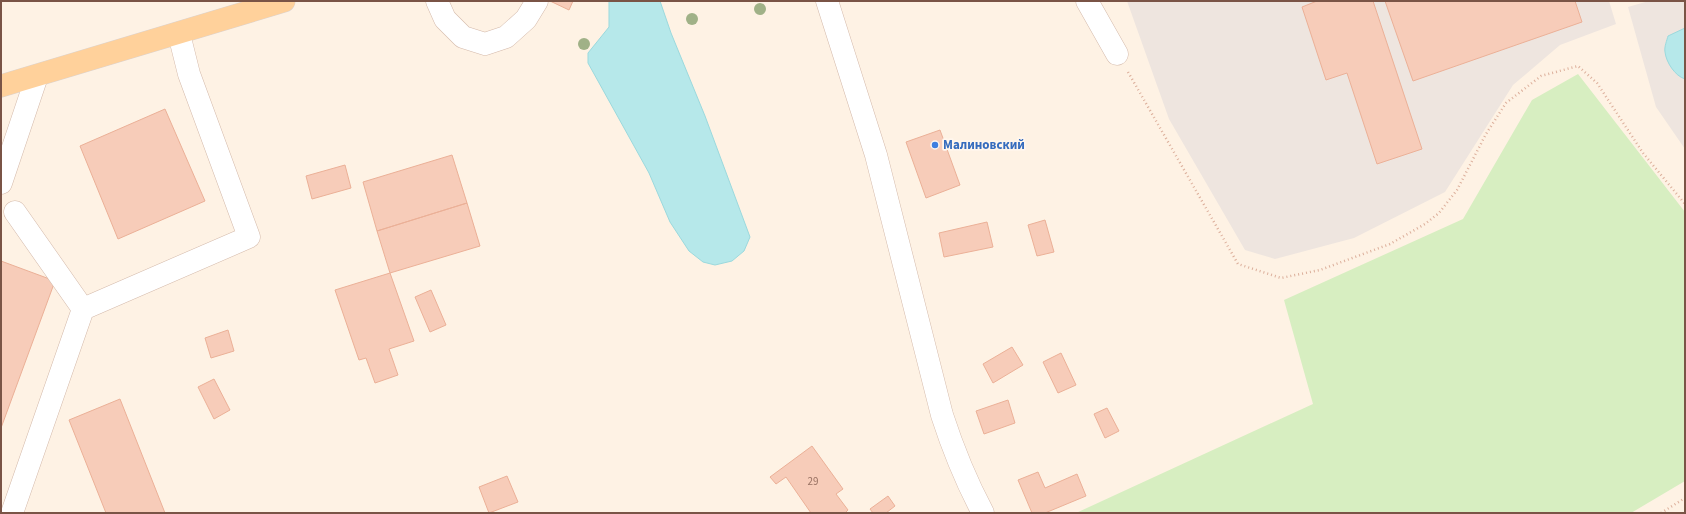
<svg xmlns="http://www.w3.org/2000/svg" width="1686" height="514" font-family="'Source Sans 3',sans-serif">
<rect width="100%" height="100%" fill="#fef2e4"/>
<path fill="#eee5df" d="M1127,1H1609L1616,24L1560,45L1513,85L1445,192L1354,238L1275,259L1245,250L1169,119Z
M1649,1H1685V149L1656,107L1628,7Z"/>
<path fill="#d7eec1" d="M1578,74L1685,212V481L1631,513H1076L1313,404L1284,300L1463,219L1532,100Z"/>
<path fill="#b6e8ea" stroke="#9bd9dd" d="M609,1H660L671,33L705,116L750,237L744,251L732,261L715,265L703,262L689,251L670,222L649,173L588,63V53L609,27Z
M1685,28V79C1675,76 1666,62 1665,52C1664,47 1667,40 1668,36Z"/>
<path fill="#f7ccb9" stroke="#ebb097" d="M550,1H573L569,10Z
M1317,1H1373L1422,149L1377,164L1347,73L1326,80L1302,7Z
M1385,1H1575L1582,22L1413,81Z
M165,109L205,201L118,239L80,146Z
M940,130L960,185L926,198L906,142Z
M452,155L467,203L377,231L363,182Z
M345,165L351,188L312,199L306,176Z
M467,203L480,246L390,273L377,231Z
M1045,220L1054,252L1037,256L1028,225Z
M987,222L993,247L944,257L939,233Z
M1,261L55,281L1,428Z
M390,273L414,341L389,349L398,375L375,383L366,358L359,360L335,290Z
M431,290L446,325L430,332L415,297Z
M228,330L234,351L211,358L205,338Z
M1012,347L1023,365L993,383L983,364Z
M1061,353L1076,385L1058,393L1043,362Z
M214,379L230,410L214,419L198,387Z
M120,399L165,513H106L69,420Z
M1008,400L1015,423L984,434L976,411Z
M1107,408L1119,431L1105,438L1094,414Z
M812,446L843,489L836,494L848,510L845,513H811L786,477L776,484L770,477Z
M1038,472L1045,488L1077,474L1086,496L1045,513H1032L1018,480Z
M507,476L518,502L489,513L479,487Z
M888,496L895,506L886,513H873L870,509Z"/>
<g fill="none" stroke-linecap="round" stroke-linejoin="round">
<defs>
<path id="minor" d="M437,1L445,19L463,37L485,44L506,37L526,19L537,1
M827,1L876,155L942,415C953,449 966,481 983,513
M1087,1L1117,54
M1,183L37,76
M83,309L249,237L189,74L179,34
M12,513L83,309L15,212"/>
<path id="major" d="M1,86L284,1"/>
</defs>
<use href="#minor" stroke="#d4baab" stroke-width="23"/>
<use href="#major" stroke="#dcd3cf" stroke-width="23"/>
<path stroke="#dcaf9b" stroke-width="2.5" stroke-dasharray="1 3" stroke-linecap="butt" d="M1128,72L1238,264L1281,278L1320,270L1390,244L1425,224L1439,213L1457,190L1486,134L1506,103L1541,76L1578,66L1597,83L1643,153L1685,204
M1661,513L1685,498"/>
<use href="#minor" stroke="#fff" stroke-width="22"/>
<use href="#major" stroke="#ffd19b" stroke-width="22"/>
</g>
<g fill="#a0b187">
<circle cx="760" cy="9" r="6"/>
<circle cx="692" cy="19" r="6"/>
<circle cx="584" cy="44" r="6"/>
</g>
<circle fill="#3f7fe0" stroke="#fff6ed" stroke-width="1.5" cx="935" cy="145" r="4"/>
<g text-anchor="middle" dominant-baseline="central" stroke-width="3.5" stroke-linejoin="round" paint-order="stroke">
<g font-size="11" fill="#997263">
<text x="813" y="481">29</text>
</g>
<g font-size="13" font-weight="bold" fill="#366cbe" stroke="#fff6ed" text-anchor="start">
<text x="943" y="145">Малиновский</text>
</g>
</g>
<rect width="1686" height="514" fill="none" stroke="#7a5446" stroke-width="4"/>
</svg>
